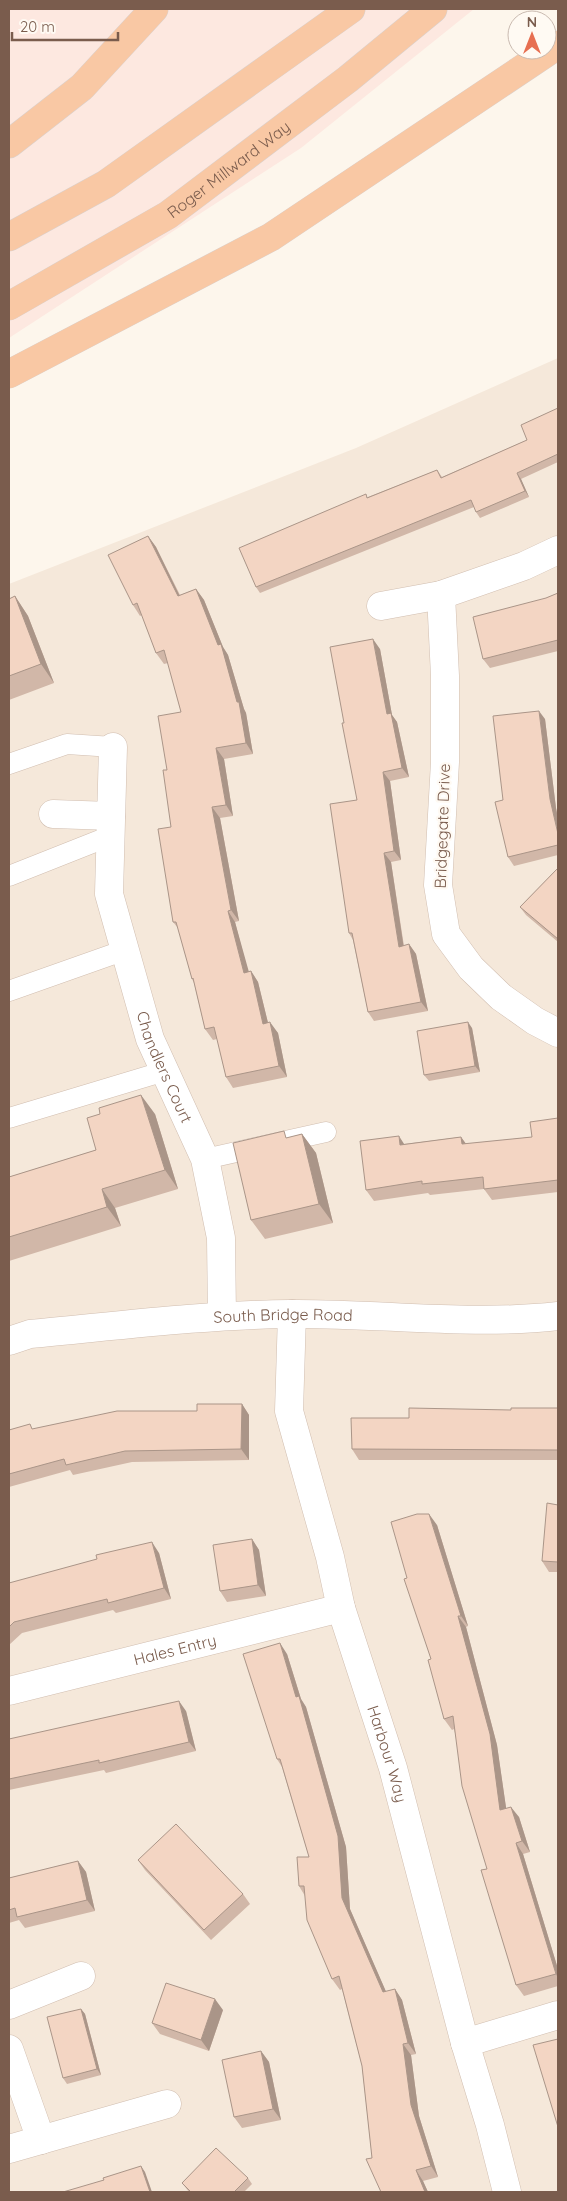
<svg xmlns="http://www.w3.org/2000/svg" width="567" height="2201" font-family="Quicksand,sans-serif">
<rect width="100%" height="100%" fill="#fdf6ec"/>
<path fill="#f5e8da" d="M558,358V2192H9V584L356,448Z"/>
<path fill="#fde8e0" d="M9,9H474L301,148L9,338Z"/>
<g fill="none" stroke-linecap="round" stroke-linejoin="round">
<defs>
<path id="service" d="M9,764L67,744L113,747
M9,876L110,836
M9,991L125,950
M9,1118L165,1071
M205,1159L326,1132"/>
<g id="minor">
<path d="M441,595L445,676V762L438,885L446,934L471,968L501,997L535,1021L558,1033"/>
<path d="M381,606L441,595L524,566L558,550"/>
<path id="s1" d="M113,747L109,894L150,1039L205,1159L221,1238L222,1316"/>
<path d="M53,814L111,816"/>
<path id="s2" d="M292,1314L289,1411L330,1557L341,1608L393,1768L465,2043L490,2125L507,2192"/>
<path id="s3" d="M9,1691L341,1608"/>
<path d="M9,2005L81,1976"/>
<path d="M465,2043L558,2015"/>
<path d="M9,2049L41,2140"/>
<path d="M9,2149L167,2104"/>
</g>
<g id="tertiary">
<path id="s4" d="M9,1341L30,1334C117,1326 203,1315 290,1314C379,1313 470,1326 558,1316"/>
</g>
<g id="trunk">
<path d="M9,144L82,87L154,9"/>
<path d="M9,237L106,184L351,9"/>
<path id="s5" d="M9,306L168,215L348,79L433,9"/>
<path d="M9,374L271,237L558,45"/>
</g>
</defs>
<use href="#service" stroke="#d1beb0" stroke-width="21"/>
<use href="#minor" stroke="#d1beb0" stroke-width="29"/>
<use href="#tertiary" stroke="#d1beb0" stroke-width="29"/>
<use href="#trunk" stroke="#dad1cd" stroke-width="29"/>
<use href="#service" stroke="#fff" stroke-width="20"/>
<use href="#minor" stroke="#fff" stroke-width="28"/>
<use href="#tertiary" stroke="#fff" stroke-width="28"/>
<use href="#trunk" stroke="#f9c8a4" stroke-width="28"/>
</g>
<path fill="#d1b7a8" d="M558,408V462L521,479L529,497L480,518L476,512L474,507L260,593L256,587L368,497L437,470L442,477L527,440Z
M148,536L156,547L180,595L196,589L204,600L223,647L228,655L244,709L246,713L253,754L224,759L233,816L220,818L239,921L235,922L248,972L251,971L258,982L268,1023L278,1033L287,1077L233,1088L226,1077L217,1039L213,1040L205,1029L194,983L192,979L178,928L173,922L171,827L167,770L181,712L168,663L164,664L156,653L142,615L140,616L133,605Z
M558,593V651L490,668L483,659L546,598Z
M15,596L28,616L54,683L9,700V599Z
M380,649L392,715L397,722L409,777L390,781L401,860L391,862L404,946L409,944L416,954L428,1011L374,1021L368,1012L353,940L349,933L357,800L344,723Z
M545,719L556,808L558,818V855L514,866L508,857L503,800Z
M558,868V942L526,915L520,907Z
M472,1028L480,1072L429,1081L424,1075Z
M155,1114L178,1189L115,1208L121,1226L9,1261V1177L96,1150Z
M558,1118V1192L492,1200L484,1189L430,1195L428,1193L374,1201L366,1190L404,1144L461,1137L466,1144L532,1137Z
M302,1134L316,1153L333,1223L265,1239L251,1220L289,1138Z
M242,1404L249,1415V1460L132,1462L73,1475L70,1470L9,1487V1430L34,1429L197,1411Z
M558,1408V1460H359L352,1449L409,1418L511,1410Z
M558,1505V1572H549L542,1561Z
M437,1525L468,1626L466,1627L497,1745L506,1808L519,1817L530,1852L523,1854L558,1969V1986L524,1996L516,1985L487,1869L454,1729L452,1730L444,1719L431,1659L407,1578Z
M252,1539L259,1550L266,1596L227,1602L220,1591Z
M159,1553L171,1599L116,1613L113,1610L22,1633L9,1645V1583Z
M287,1654L301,1699L306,1707L346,1847L350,1909L386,1992L395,1989L402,2000L416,2054L411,2055L419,2116L438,2177L423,2181L428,2192H381L372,2158L362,2066L342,1989L340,1990L332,1979L305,1896L299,1886L309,1857L282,1767L277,1759Z
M186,1711L196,1751L106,1773L104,1770L9,1790V1739Z
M138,1860L243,1894L250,1904L211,1940L145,1870Z
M78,1861L86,1872L95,1911L25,1928L19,1920L9,1923V1878Z
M81,2009L85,2014L101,2075L67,2084L63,2078Z
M223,2010L209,2051L160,2034L152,2023Z
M261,2051L269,2062L281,2120L242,2128L234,2117Z
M248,2178L252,2184L244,2192H189L182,2183Z"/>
<path fill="#aa9588" d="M517,473L521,479L529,497L525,491Z
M148,536L156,547L185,607L178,596Z
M196,589L204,600L223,647L228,655L244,709L246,713L253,754L246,743L237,702L218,645Z
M15,596L28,616L54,683L41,664Z
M373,639L380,649L392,715L397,722L409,777L402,768L387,714Z
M539,711L545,719L556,808L558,818V834L550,799Z
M216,748L224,759L233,816L226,805Z
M383,772L390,781L401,860L394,851Z
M212,807L220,818L239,921L231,910Z
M384,853L391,862L405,956L399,947Z
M228,911L235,922L252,983L244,973Z
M409,944L416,954L428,1011L421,1002Z
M251,971L258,982L271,1035L263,1024Z
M270,1022L278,1033L287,1077L279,1066Z
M468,1022L472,1028L480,1072L475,1066Z
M141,1095L155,1114L178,1189L165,1170Z
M302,1134L316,1153L333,1223L319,1204Z
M399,1136L406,1147L400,1145Z
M461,1137L469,1148L462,1144Z
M102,1189L115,1208L121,1226L107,1207Z
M242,1404L249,1415V1460L241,1449Z
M429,1514L437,1525L468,1626L461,1616Z
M252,1539L259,1550L266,1596L258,1585Z
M152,1542L159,1553L171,1599L164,1588Z
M458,1616L466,1627L497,1745L508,1821L500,1810Z
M280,1643L287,1654L301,1699L306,1707L346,1847L350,1909L391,2003L383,1992L342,1898L296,1697Z
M179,1701L186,1711L196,1751L189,1742Z
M511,1807L519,1817L530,1852L522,1841Z
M516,1843L523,1854L558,1969V1978L556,1974Z
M78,1861L86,1872L95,1911L87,1900Z
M395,1989L402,2000L416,2054L408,2043Z
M215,1999L223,2010L209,2051L201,2040Z
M81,2009L85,2014L101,2075L97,2069Z
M403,2044L411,2055L419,2116L438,2177L431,2166L411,2105Z
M261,2051L269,2062L281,2120L273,2109Z
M141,2166L145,2172L152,2192H150Z
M416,2170L423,2181L428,2192H425Z"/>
<path fill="#f3d5c3" stroke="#aa9588" d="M558,408V454L517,473L525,491L476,512L471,500L256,587L239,548L366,494L367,498L437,470L441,478L527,440L521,425Z
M148,536L178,596L196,589L218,645L221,644L237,702H239L246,743L216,748L226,805L212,807L231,910L228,911L244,973L251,971L263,1024L270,1022L279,1066L226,1077L214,1027L205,1029L193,978L192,979L176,922H173L158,829L171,827L163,770H167L158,716L181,712L164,650L156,653L137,603L133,605L108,555Z
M558,593V640L483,659L473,617L546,598Z
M15,596L41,664L9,676V599Z
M373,639L387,714L391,713L402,768L383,772L394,851L384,853L399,947L409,944L421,1002L368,1012L352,933H349L330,804L357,800L342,723H344L330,647Z
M539,711L550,799L558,834V845L508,857L495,802L503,800L493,716Z
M558,868V939L520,907Z
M468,1022L475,1066L424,1075L417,1031Z
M141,1095L165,1170L102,1189L107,1207L9,1237V1177L96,1150L87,1118L100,1114L99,1108Z
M558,1118V1180L484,1189L483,1177L422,1184V1181L366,1190L360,1141L399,1136L400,1145L461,1137L462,1144L532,1137L530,1122Z
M284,1131L286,1138L302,1134L319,1204L251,1220L233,1143Z
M197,1404H242L241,1449L125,1451L66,1465L64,1459L9,1474V1430L30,1424L32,1429L117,1411H197Z
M409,1408L511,1410V1408H558V1450L352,1449L351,1418H409Z
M547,1503L558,1505V1562L542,1561Z
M417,1514H429L461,1616H458L490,1734L500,1810L511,1807L522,1841L516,1843L556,1974L516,1985L481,1870L487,1869L462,1786L453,1716L444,1719L428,1660L431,1659L404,1579L407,1578L391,1522Z
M252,1539L258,1585L220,1591L213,1545Z
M152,1542L164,1588L108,1603L107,1599L14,1622L9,1627V1583L97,1559L96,1555Z
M280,1643L296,1697L299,1696L338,1836L342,1898L383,1992L395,1989L408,2043L403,2044L411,2105L431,2166L416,2170L425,2192H381L366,2159L372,2158L362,2066L339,1976L332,1979L307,1920L304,1886H299L297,1857H309L280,1759H277L243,1654Z
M179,1701L189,1742L99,1763V1760L9,1779V1739Z
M176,1824L243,1894L204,1930L138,1860Z
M78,1861L87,1900L17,1917L15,1908L9,1910V1878Z
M166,1983L215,1999L201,2040L152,2023Z
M81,2009L97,2069L63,2078L47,2017Z
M558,2039V2127L533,2045Z
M261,2051L273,2109L234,2117L222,2060Z
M216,2148L248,2178L234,2192H191L182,2183Z
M141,2166L150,2192H63L104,2180L103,2178Z"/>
<g text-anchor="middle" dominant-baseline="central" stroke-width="4.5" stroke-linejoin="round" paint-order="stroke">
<g font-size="16" fill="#7a5c4d" stroke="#fffaf3">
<text stroke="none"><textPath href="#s5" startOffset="259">Roger Millward Way</textPath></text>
<text transform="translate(442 826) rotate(-88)">Bridgegate Drive</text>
<text stroke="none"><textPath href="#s1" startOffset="329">Chandlers Court</textPath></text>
<text stroke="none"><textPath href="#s4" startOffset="276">South Bridge Road</textPath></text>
<text stroke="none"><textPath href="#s3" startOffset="171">Hales Entry</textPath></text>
<text stroke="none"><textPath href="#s2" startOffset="454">Harbour Way</textPath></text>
</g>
</g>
<rect width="567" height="2201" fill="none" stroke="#7a5c4d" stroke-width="20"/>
<g transform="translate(532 35)"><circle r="24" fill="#fffaf3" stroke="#cabbb1"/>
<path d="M0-4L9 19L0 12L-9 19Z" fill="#e76f51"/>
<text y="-8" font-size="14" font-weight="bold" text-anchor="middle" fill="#7a5c4d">N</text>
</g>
<path d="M12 32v8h106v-8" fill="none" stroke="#7a5c4d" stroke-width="2.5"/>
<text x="20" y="32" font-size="15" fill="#7a5c4d" stroke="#fffaf3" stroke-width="4" paint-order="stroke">20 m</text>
</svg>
